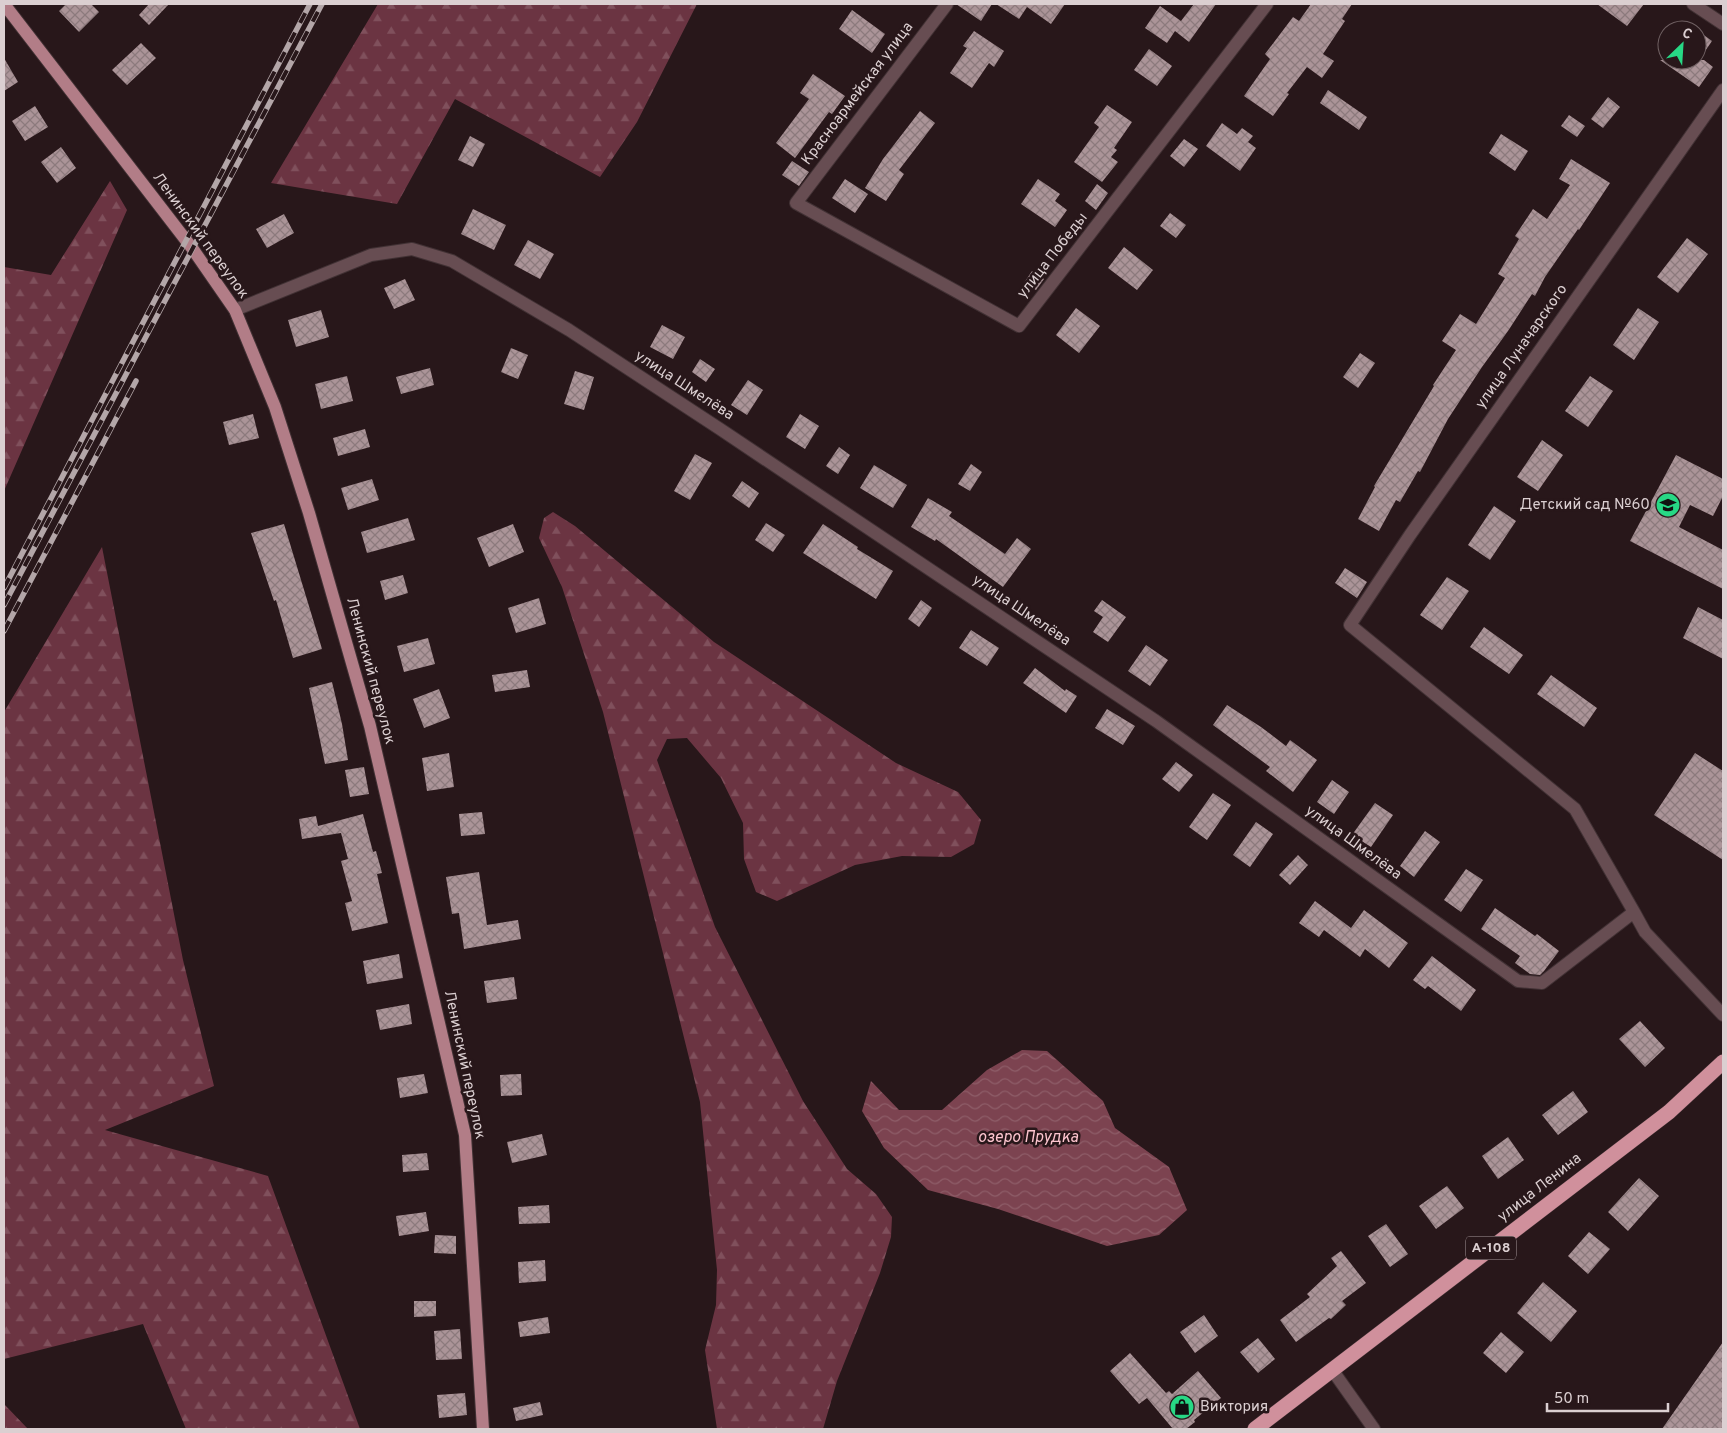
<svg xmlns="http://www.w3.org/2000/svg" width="1727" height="1433" font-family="Overpass,sans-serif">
<defs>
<pattern id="forest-firs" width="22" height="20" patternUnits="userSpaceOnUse" patternTransform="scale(1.25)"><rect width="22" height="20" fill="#6b3442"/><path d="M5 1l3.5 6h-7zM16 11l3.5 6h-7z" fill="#80505c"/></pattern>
<pattern id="water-waves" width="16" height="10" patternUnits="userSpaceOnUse" patternTransform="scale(1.25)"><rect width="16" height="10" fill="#7c4350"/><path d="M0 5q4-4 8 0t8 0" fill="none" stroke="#8e5d68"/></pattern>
<pattern id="building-cross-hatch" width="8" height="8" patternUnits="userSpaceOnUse" patternTransform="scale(1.25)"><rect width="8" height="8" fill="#ab9498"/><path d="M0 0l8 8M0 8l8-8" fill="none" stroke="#8c7a7d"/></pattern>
</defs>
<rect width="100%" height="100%" fill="#28171a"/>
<path fill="url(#forest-firs)" d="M378,4H697L637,122L600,177L455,99L397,204L271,183Z
M110,181L127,210L4,491V267L51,275Z
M553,512L575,526L714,642L896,763L958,792L981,820L974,844L951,857L902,856L855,865L777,901L756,892L744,859L743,823L721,778L687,738L667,739L657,760L715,927L803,1101L847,1169L876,1194L892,1217L891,1237L880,1273L837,1381L823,1429H717L705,1350L716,1305L717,1270L700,1102L603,712L562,587L539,538L544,518Z
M102,547L183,960L214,1086L105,1130L268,1176L360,1429H186L143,1324L4,1359V712Z
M4,1404L28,1429H4Z"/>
<path fill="url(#water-waves)" d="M1022,1050L1047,1051L1103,1101L1115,1128L1169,1167L1187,1210L1159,1235L1107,1246L998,1209L928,1190L884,1148L862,1111L871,1081L899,1110H942L987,1070Z"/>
<path fill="url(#building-cross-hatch)" d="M66,4H91L99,12L79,32L59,11Z
M149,4H169L149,25L139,15Z
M956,4H992L981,21Z
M996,4H1065L1051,24L1027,7L1019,19Z
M1194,4H1216L1189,42L1175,31L1167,43L1145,28L1160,6L1181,21Z
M1311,4H1352L1342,19L1345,21L1323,54L1334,61L1322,78L1307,67L1287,93L1289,94L1273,116L1244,96L1270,59L1265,54L1293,17L1299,21Z
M1597,4H1644L1627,26Z
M852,10L885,34L872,53L839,29Z
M1697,30L1712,41L1699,60H1704L1713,67L1699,87L1660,60H1697Z
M974,31L1004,51L994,67L989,63L972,88L950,73L967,48L963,46Z
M141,43L156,58L127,85L112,70Z
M1149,49L1172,66L1157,86L1134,70Z
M4,58L18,82L4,91Z
M813,74L845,96L832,114L829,112L795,158L776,143L809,99L800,93Z
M1328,90L1367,117L1359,130L1320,103Z
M1608,97L1620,107L1603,128L1591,119Z
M1107,105L1132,122L1114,148L1117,150L1111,157L1118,162L1102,182L1074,162L1099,127L1094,123Z
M35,106L48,127L25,141L12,121Z
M920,111L935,123L899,170L904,174L886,201L865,188L883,159Z
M1569,115L1585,126L1577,137L1561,126Z
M1222,123L1237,134L1242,128L1253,136L1248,142L1256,148L1240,171L1206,146Z
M1501,134L1528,151L1515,171L1489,153Z
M470,136L485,144L473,167L458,160Z
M1184,139L1198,149L1184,167L1170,156Z
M61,147L76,168L57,183L41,162Z
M1571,159L1610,183L1579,230L1578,229L1545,277L1535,296L1532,294L1508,331L1482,367L1448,419L1420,472L1418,471L1400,502L1396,500L1379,531L1358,519L1375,487L1374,486L1434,386L1433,385L1456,350L1442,341L1460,314L1476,324L1505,278L1498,274L1519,239L1515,236L1533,209L1547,219L1570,185L1559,179Z
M792,161L809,172L799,186L782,175Z
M845,179L868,194L855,213L832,198Z
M1038,179L1060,194L1055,201L1067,210L1055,227L1021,204Z
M1097,184L1108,193L1096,210L1085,201Z
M473,209L506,225L494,250L461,234Z
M1170,213L1186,225L1176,238L1160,226Z
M284,214L294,233L267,248L256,229Z
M1687,238L1708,254L1678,293L1657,277Z
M528,240L554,254L540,279L514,265Z
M1124,247L1153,270L1137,290L1108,268Z
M1032,271L1044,279L1036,290L1024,283Z
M405,279L415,300L394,309L384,288Z
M1076,308L1100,326L1079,353L1056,335Z
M1638,308L1659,322L1634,360L1613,345Z
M321,310L329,337L296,347L288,320Z
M662,325L685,337L673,359L650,347Z
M511,348L528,355L518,379L501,372Z
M1360,353L1375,363L1358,388L1343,377Z
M700,359L715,369L706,382L692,372Z
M430,368L434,385L401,394L396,377Z
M575,371L594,377L584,410L564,404Z
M347,376L353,401L321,409L315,384Z
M1590,376L1613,391L1588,427L1565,411Z
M748,380L763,390L747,415L731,405Z
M253,414L259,438L229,445L223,422Z
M800,414L819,426L805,449L786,437Z
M365,429L370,447L338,456L333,438Z
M1542,440L1563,455L1538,491L1517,477Z
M839,447L850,455L838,474L826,466Z
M695,454L712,463L690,500L674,491Z
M1676,455L1723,479V496L1713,516L1690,505L1679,527L1723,550V589L1630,541Z
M971,464L982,472L970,491L958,484Z
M874,465L907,485L893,508L860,488Z
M372,479L379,500L348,510L341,488Z
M742,481L759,493L749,508L732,496Z
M928,498L952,512L949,516L1005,554L1017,538L1031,549L1003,587L936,539L935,541L911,527Z
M1494,506L1516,521L1490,560L1468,545Z
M408,518L415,540L367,553L361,532Z
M766,523L785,535L773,552L755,540Z
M284,524L322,649L293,658L276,600L274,601L251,533Z
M513,524L524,552L489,567L477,538Z
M823,524L858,547L857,549L893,571L876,599L803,553Z
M1345,568L1367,582L1357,598L1335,583Z
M403,575L408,593L385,600L380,581Z
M1447,577L1469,591L1442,630L1420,615Z
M539,598L546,624L516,633L508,608Z
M921,600L932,608L919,627L908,619Z
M1102,600L1126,617L1108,642L1093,632L1103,617L1094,611Z
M1698,607L1723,620V659L1683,638Z
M1484,627L1523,655L1509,674L1470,647Z
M971,630L999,648L987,666L959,648Z
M428,638L435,664L404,672L397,646Z
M1146,645L1168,660L1150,686L1128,671Z
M1035,668L1065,691L1066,689L1077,696L1066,713L1023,683Z
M527,670L530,687L495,692L492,675Z
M1551,675L1597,708L1584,727L1537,694Z
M332,682L342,724L348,760L325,764L309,688Z
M439,689L450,718L424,728L413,699Z
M1227,705L1261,727L1286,746L1290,740L1317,760L1293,792L1266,771L1270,767L1213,725Z
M1107,709L1135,726L1123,745L1095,728Z
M449,753L454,787L427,791L422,758Z
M1695,753L1723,771V860L1654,815Z
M1176,762L1193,775L1179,792L1162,779Z
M364,767L369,794L350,797L345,770Z
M1332,780L1349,792L1334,814L1317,802Z
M1213,793L1231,805L1207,840L1189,827Z
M1375,803L1393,815L1371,847L1352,835Z
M482,812L485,834L461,836L459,814Z
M363,814L373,852L376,851L382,873L377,874L388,923L352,931L345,903L352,901L341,861L348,859L341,833L302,839L299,819L316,816L318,826Z
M1256,822L1273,834L1250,867L1233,855Z
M1425,831L1440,842L1414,877L1400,866Z
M1298,855L1308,865L1290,885L1279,875Z
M1466,869L1483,880L1461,912L1444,900Z
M479,872L487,925L518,920L521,939L464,949L459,913L452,914L446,877Z
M1315,901L1351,928L1364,910L1408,943L1389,968L1365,949L1360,957L1324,930L1319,937L1299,923Z
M1495,908L1535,936L1537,934L1559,951L1544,971L1540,975L1530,974L1515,963L1520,956L1481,929Z
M399,954L403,978L367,984L363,961Z
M1432,956L1476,990L1461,1011L1428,986L1425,989L1413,980Z
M514,977L517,999L487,1003L484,981Z
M409,1004L412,1024L380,1030L376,1010Z
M1640,1021L1665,1048L1645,1067L1619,1039Z
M424,1074L428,1093L400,1098L397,1078Z
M521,1074L522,1095L501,1096L500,1075Z
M1573,1091L1588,1112L1558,1135L1542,1115Z
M542,1134L547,1155L512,1163L507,1142Z
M1508,1137L1524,1160L1498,1179L1482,1156Z
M427,1153L429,1170L403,1172L402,1155Z
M1639,1178L1659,1196L1628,1231L1608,1212Z
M1447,1186L1464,1208L1436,1229L1419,1206Z
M549,1205L550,1223L519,1224L518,1207Z
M426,1212L429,1231L399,1236L396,1216Z
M1386,1224L1408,1254L1390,1267L1368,1236Z
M1589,1232L1610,1249L1588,1274L1568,1256Z
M435,1235L456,1236V1254L434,1253Z
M1341,1251L1366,1283L1342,1301L1346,1305L1331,1319L1329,1318L1296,1342L1280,1320L1310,1297L1307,1294L1337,1266L1331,1258Z
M545,1260L546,1281L519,1283L518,1262Z
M1543,1282L1577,1311L1551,1342L1517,1313Z
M414,1301H436V1316L414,1317Z
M1204,1315L1218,1336L1195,1353L1180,1332Z
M548,1317L550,1333L520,1337L518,1322Z
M460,1329L462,1359L436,1360L434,1331Z
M1501,1332L1524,1352L1506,1373L1483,1353Z
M1258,1338L1275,1359L1258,1373L1240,1352Z
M1723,1342V1429H1662Z
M1130,1353L1166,1393L1169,1391L1172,1394L1198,1371L1221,1398L1194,1420L1195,1422L1186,1429H1173L1147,1398L1139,1404L1110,1371Z
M465,1393L467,1415L439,1418L437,1395Z
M540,1402L543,1415L516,1421L513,1408Z"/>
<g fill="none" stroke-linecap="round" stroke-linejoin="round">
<defs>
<path id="minor" d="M947,4L796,203L1019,326L1267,4
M1693,4L1723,24
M235,310L371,255L412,249L452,261L569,330L720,429L1156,721L1518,981L1542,983L1634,912L1645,932L1723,1015
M1634,912L1575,809L1350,625L1410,535L1723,90
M1333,1371L1374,1429"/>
<path id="major" d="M4,4L192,248L235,310L275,407L309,513L370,726L465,1135L483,1429"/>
<path id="highway" d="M1255,1429L1669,1112L1723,1062"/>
</defs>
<use href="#minor" stroke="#413134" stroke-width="14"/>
<use href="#major" stroke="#413134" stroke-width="14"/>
<use href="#highway" stroke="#413134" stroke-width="16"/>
<use href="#minor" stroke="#674d52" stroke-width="12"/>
<use href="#major" stroke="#b27d87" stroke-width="12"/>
<use href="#highway" stroke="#d0909c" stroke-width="15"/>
<defs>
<path id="rail" d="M4,588L310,4
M4,605L322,4
M4,631L136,381"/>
</defs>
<use href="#rail" stroke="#b3a6a8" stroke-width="5.5"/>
<use href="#rail" stroke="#28171a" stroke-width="4" stroke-dasharray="11" stroke-linecap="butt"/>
</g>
<defs>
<symbol id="school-disc" viewBox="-11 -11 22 22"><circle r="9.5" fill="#27d885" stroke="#28171a"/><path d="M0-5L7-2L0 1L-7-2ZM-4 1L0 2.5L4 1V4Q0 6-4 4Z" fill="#111"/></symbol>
<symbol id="shop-disc" viewBox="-11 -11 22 22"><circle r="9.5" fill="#27d885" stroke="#28171a"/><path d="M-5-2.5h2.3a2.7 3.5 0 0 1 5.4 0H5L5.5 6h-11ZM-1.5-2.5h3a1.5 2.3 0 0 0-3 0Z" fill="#111"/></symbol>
</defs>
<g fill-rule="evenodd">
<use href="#school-disc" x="1654" y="491" width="28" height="28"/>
<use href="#shop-disc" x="1168" y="1393" width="28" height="28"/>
</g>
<g text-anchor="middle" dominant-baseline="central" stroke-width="5" stroke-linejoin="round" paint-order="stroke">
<rect fill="#28171a" stroke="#a5989a" stroke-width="1" x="1466" y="1236.5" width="50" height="23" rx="4"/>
<g font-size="14" font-weight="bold" fill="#dbcfd1">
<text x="1491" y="1248">А-108</text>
</g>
<g font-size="15" fill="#dbcfd1" stroke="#28171a">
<text transform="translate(858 94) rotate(-53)">Красноармейская улица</text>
<text transform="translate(200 236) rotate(54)">Ленинский переулок</text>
<text transform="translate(1053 256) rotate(-52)">улица Победы</text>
<text transform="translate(1522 347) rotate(-55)">улица Луначарского</text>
<text transform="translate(684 386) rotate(33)">улица Шмелёва</text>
<text transform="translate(1021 611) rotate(34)">улица Шмелёва</text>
<text transform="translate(370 671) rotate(75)">Ленинский переулок</text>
<text transform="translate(1353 843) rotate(36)">улица Шмелёва</text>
<text transform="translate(464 1065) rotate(78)">Ленинский переулок</text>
<text transform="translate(1540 1188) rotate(-38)">улица Ленина</text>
</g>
<g font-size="15" fill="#dbcfd1" stroke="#28171a" text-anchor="end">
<text x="1650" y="505">Детский сад №60</text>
<text x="1200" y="1407" text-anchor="start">Виктория</text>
</g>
<g font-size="16" font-style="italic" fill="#fdc5cf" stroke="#28171a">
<text x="1028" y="1138">озеро Прудка</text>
</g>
</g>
<rect width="1727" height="1433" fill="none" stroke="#dbcfd1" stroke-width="10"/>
<g transform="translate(1682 45) rotate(25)"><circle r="24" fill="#28171a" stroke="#706163"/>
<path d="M0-4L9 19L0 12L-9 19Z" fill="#27d885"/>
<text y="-8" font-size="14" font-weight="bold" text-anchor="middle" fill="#dbcfd1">С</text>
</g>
<path d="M1547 1403v8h121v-8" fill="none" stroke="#dbcfd1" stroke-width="2.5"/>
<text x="1554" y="1403" font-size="15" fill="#dbcfd1" stroke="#28171a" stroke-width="4" paint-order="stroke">50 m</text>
</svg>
